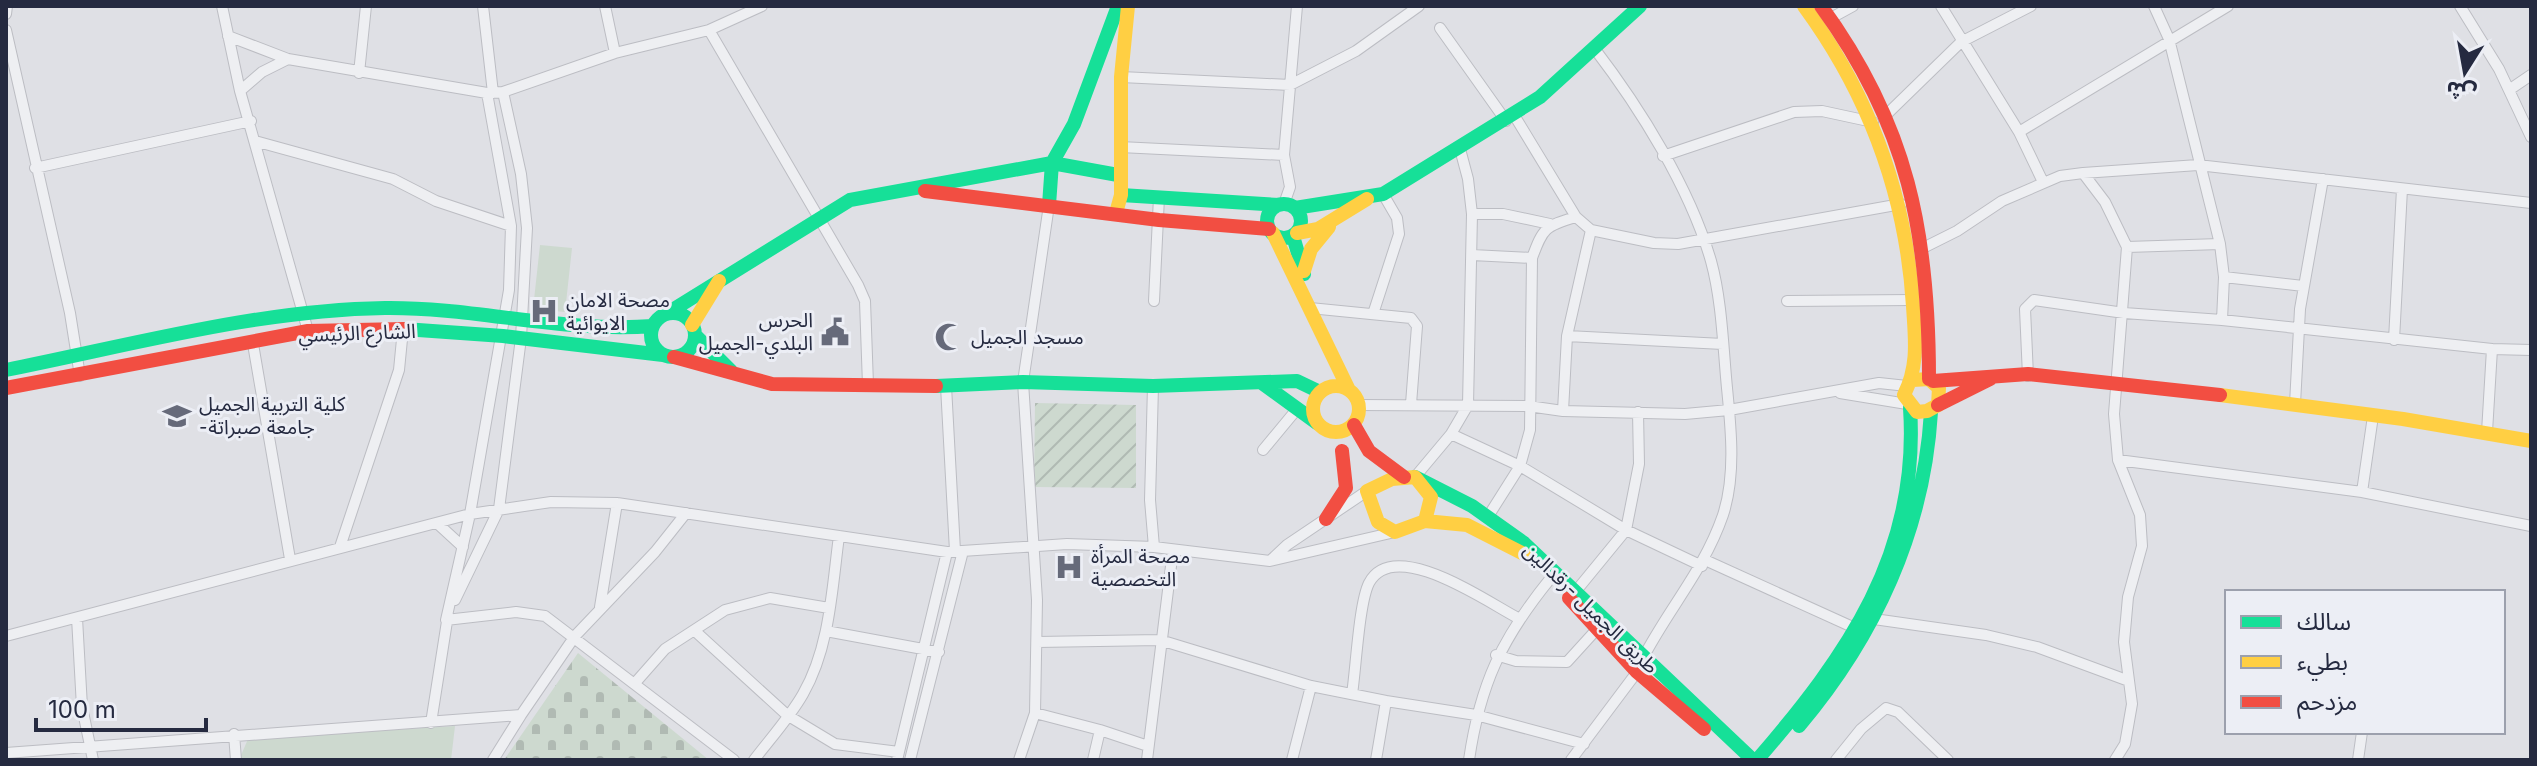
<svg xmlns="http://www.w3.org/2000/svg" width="2537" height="766" font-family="Inter,'Noto Sans Arabic',sans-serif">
<defs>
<pattern id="cemetery-stones" width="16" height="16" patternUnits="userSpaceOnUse" patternTransform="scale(2)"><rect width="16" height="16" fill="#cdd9cf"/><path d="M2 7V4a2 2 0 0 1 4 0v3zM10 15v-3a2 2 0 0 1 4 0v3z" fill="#b0bab3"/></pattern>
<pattern id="garden-furrows" width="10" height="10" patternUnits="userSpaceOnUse" patternTransform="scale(2)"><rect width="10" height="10" fill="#cdd9cf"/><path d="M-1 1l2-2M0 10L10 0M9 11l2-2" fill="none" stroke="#b0bab3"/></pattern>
</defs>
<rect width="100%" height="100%" fill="#dfe0e5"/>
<path fill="#cdd9cf" d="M540,245L572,248L565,312L533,309Z
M455,726L451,760H239L248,739Z"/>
<path fill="url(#cemetery-stones)" d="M578,653L709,760H504Z"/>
<path fill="url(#garden-furrows)" d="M1035,403L1136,405V488L1034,487Z"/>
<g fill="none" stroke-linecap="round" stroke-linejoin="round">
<defs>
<path id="street" d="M222,6L240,91L308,331
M483,6L493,93
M605,6L615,53
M1941,6L2019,132L2043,182
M2154,6L2169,39L2220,244L2224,277L2222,320L2492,349
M2460,6L2499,69L2531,137
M6,14L7,6
M1831,18L1853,6
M1440,28L1506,121
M6,30L70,313L80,376
M709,30L858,285L865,301L868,385
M228,36L288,59L487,93L503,92L615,53L709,30L762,6
M1594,48C1640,108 1690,188 1711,261C1722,301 1723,347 1727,388C1731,429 1736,475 1723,515C1704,570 1669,608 1643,658
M359,73L366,6
M1121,77L1290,85L1356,51L1419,6
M2509,90L2531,75
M240,91L262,72L288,59
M487,93L511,226L509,290L470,514L446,620L516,612L545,616L734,760
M1514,115L1576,217L1591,230L1567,336L1563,411
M1885,116L1961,42L2031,6
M2019,132L2228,6
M255,141L393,179L436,201L511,226
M1120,147L1284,155
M1460,149L1468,179L1472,214L1468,405L1451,434L1520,466L1626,530L1702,566
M1663,156L1794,112L1822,111L1873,122
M35,168L251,121
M2083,173L2105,202L2127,247
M1284,204L1290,187L1284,155L1297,6
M1472,214H1503L1550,224
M1591,230L1654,243L1678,244L1901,204
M2220,244L2127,247L2114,414L2118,460L2362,492L2531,526
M1925,247L1957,231L2002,201L2060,176L2083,173L2198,165L2531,203
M1472,255L1532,258
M2224,277L2303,286
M1154,301L1159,197
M1787,301L1913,300
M1310,308L1411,318L1417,326L1411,404
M1373,314L1399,234L1397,218L1383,194
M1567,336L1723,344
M2394,340L2402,189
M253,344L290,559
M2028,376L2025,309L2034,300L2124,313L2222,320
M946,386L955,551
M1153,386L1150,500L1154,547
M1840,393L1907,404
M2295,404L2300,309L2323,179
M1359,405L1528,406L1563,411L1685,414L1729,410L1879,383L1907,386
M2487,432L2492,349L2531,350
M1263,450L1297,409
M1415,477L1451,434
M2362,492L2373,416
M1489,515L1520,466L1530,430L1532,258C1543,228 1545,226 1576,217
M438,524L463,547
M340,547L399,370L403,329
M1271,560L1287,545L1367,491
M1705,560L1857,629
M1576,591L1626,530L1639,464L1638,412
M455,600L499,509L521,338L527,228L521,174L503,92
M600,607L617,503
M77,618L82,707L93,760
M1874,619L1986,635L2037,647L2129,681
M826,631L939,652
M696,632L787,715L835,744L899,752
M6,636L470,514L551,502L617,503L947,552L1067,544L1154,547L1270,561L1395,532
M1037,642L1160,640L1311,686L1386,701L1376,760
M1496,655L1516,661L1567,662L1597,629
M635,683L665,649L725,610L770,598L829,608
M1352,694C1356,668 1359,603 1369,583C1394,536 1487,602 1518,618
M1386,701L1476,715L1584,744
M1035,713L1100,730L1093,760
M431,723L448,615
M1100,730L1148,746
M234,734L236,760
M6,753L521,715L575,636L655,552L686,513
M493,760L521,715
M754,760C770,739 790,717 803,694C830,647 832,588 839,536
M897,760L947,552
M910,760L963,551
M1019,760L1035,713L1037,600L1023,382L1049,205
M1147,760L1173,550
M1292,760L1311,686
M1469,760C1480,684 1502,638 1550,579
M1571,760L1637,672
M1836,760L1861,729L1886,708L1898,712L1948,760
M2115,760L2125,744L2132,704L2124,642L2128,597L2142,546L2140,515L2118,460
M2358,760L2362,732"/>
</defs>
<use href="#street" stroke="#bcbdc3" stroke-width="12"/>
<use href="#street" stroke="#eeeff2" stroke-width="10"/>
<path stroke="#16e098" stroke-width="14" d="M1121,195L1279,205
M1267 221a17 17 0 1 1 34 0a17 17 0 1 1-34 0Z
M1049,205L1052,163L1074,124L1118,6
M1295,208L1383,194L1540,97L1640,6
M1293,236L1304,274
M651 335a22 22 0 1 1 44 0a22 22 0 1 1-44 0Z
M666,314L850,200L1052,163L1118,175
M404,329L503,336L663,355
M695,335L731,371
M6,370C132,345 257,310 385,308C476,307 562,333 653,326
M1262,383L1317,423
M936,386L1023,382L1153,386L1297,381L1320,392
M1415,477L1472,506L1524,543L1753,760
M1799,726C1875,636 1924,530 1931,412
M1757,760C1847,656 1920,553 1910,408"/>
<path stroke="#ffcf43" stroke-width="14" d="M1804,6C1870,96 1906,194 1913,306C1915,339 1919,365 1904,395L1917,412L1927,411L1938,405L1939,388L1929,379L1913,380
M1116,213L1121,195V77L1128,6
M1273,233L1349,390
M1297,233L1318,229L1367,199
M1304,271L1311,249L1329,227
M692,325L719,281
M1313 409a23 23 0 1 1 46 0a23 23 0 1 1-46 0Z
M2220,395L2403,419L2531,441
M1415,477L1431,497L1425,521L1395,532L1378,522L1367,491L1392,479Z
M1425,521L1467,525L1524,554"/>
<path stroke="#f24e42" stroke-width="14" d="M1821,6C1908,125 1929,233 1929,379
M925,191L1159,220L1269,229
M674,357L772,384L936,386
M1933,381L2028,374L2220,395
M6,388L308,331L404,329
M1938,405L1990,379
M1354,425L1369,451L1404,477
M1326,519L1346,488L1342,451
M1569,598L1637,672L1704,729"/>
</g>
<defs>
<symbol id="hospital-bare" viewBox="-9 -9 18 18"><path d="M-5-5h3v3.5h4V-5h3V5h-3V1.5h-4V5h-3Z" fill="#666a7a" stroke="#eceef5" stroke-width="2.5" paint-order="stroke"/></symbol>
<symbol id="civic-bare" viewBox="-9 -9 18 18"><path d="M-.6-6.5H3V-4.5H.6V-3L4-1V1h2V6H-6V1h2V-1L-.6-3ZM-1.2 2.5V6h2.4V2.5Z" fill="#666a7a" stroke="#eceef5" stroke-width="2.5" paint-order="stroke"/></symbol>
<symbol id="mosque-bare" viewBox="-9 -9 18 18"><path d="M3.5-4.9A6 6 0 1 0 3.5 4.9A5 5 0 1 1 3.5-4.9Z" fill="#666a7a" stroke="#eceef5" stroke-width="2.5" paint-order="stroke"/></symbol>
<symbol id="university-bare" viewBox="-9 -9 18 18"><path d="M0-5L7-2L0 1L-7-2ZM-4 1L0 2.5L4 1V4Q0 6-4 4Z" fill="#666a7a" stroke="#eceef5" stroke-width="2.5" paint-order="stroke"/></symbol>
</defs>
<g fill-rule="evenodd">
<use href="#hospital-bare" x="524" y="291" width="40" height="40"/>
<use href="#civic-bare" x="815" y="312" width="40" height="40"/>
<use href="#mosque-bare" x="929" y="317" width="40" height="40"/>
<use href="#university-bare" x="157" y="396" width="40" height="40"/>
<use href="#hospital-bare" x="1049" y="547" width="40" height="40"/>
</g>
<g text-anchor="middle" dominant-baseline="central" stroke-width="6" stroke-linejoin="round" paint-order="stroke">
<g font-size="20" fill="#252a40" stroke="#eceef5" text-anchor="start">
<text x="566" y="300">مصحة الامان<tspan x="566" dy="23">الايوائية</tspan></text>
<text x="813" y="320" text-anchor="end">الحرس<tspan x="813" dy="23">البلدي-الجميل</tspan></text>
<text x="971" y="337">مسجد الجميل</text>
<text x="199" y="404">كلية التربية الجميل<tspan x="199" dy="23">-جامعة صبراتة</tspan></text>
<text x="1091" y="556">مصحة المرأة<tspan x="1091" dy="23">التخصصية</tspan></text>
</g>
<g font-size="20" fill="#252a40" stroke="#eceef5">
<text transform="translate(357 333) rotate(-2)">الشارع الرئيسي</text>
<text transform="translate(1591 608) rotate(44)">طريق الجميل -رقدالين</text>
</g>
</g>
<rect width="2537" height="766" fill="none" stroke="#252a40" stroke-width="16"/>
<rect x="2225" y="590" width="280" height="144" fill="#eceef5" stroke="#9ca0ad" stroke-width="2"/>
<rect x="2241" y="616" width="40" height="12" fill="#16e098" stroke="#9ca0ad" stroke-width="2"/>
<text x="2297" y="630" font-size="24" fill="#252a40">سالك</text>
<rect x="2241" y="656" width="40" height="12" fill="#ffcf43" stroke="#9ca0ad" stroke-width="2"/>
<text x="2297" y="670" font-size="24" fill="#252a40">بطيء</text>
<rect x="2241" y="696" width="40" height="12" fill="#f24e42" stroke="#9ca0ad" stroke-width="2"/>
<text x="2297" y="710" font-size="24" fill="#252a40">مزدحم</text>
<g transform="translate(2465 72) rotate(191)" stroke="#eceef5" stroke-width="6" paint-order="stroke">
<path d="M0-6L14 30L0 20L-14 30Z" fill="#252a40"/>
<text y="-12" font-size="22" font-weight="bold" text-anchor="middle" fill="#252a40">ش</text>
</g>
<path d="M36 718v12h170v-12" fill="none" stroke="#252a40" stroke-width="4"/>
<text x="48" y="718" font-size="24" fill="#252a40" stroke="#eceef5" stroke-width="6" paint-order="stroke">100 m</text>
</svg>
